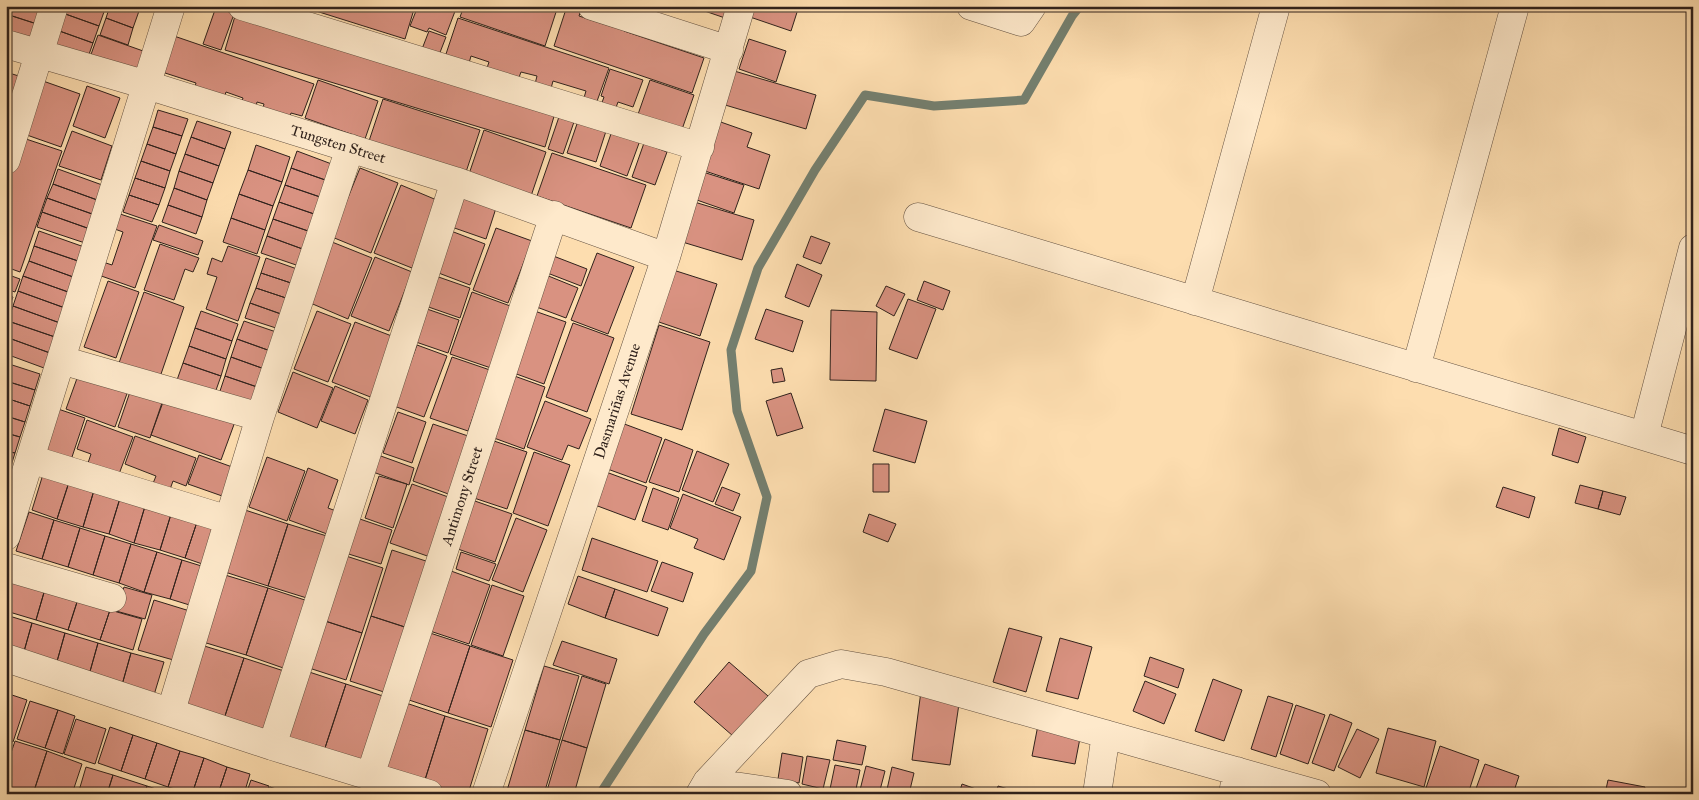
<svg xmlns="http://www.w3.org/2000/svg" width="1699" height="800" font-family="'IM FELL Great Primer',serif">
<rect width="100%" height="100%" fill="#fdddaf"/>
<filter id="stains"><feTurbulence type="fractalNoise" baseFrequency=".004" numOctaves="4"/><feColorMatrix values="0 0 0 0 .2 0 0 0 0 .09 0 0 0 0 .02 0 0 0 .5 -.17"/></filter>
<radialGradient id="worn" r=".72"><stop offset=".6" stop-color="#630" stop-opacity="0"/><stop offset="1" stop-color="#630" stop-opacity=".3"/></radialGradient>
<g fill="none" stroke-linecap="round" stroke-linejoin="round">
<path stroke="#747f6f" stroke-width="9" d="M600,794L704,634L751,571L767,497L737,411L731,350L758,268L815,170L865,95L934,106L1024,100L1072,16L1080,6"/>
</g>
<path fill="#d99281" stroke="#30221c" d="M6,6H43L37,24L6,14Z
M59,6H99L105,9L99,26L57,11Z
M110,6H125L139,11L133,28L106,18Z
M300,6H415L405,39Z
M418,6H457L446,35L429,28L427,32L410,26Z
M464,6H558L545,46L460,17Z
M567,6L582,7L579,16L613,27L628,20L624,31L704,58L692,93L554,46Z
M690,6H732L728,19Z
M754,6H799L791,31L750,17Z
M216,7L234,14L221,50L203,44Z
M57,11L99,26L93,43L51,28Z
M6,14L37,24L32,42L6,33Z
M235,16L555,113L545,147L225,50Z
M106,18L133,28L128,45L100,35Z
M458,18L609,68L596,104L583,101L586,91L553,81L550,92L534,88L537,76L521,72L518,80L486,71L489,62L471,56L466,74L442,66Z
M51,28L93,43L87,60L45,45Z
M429,31L446,37L439,55L422,49Z
M98,35L146,52L137,77L89,60Z
M174,36L314,84L302,116L291,113L288,124L261,115L264,104L257,102L255,111L240,107L243,98L226,92L222,104L193,94L196,83L162,72Z
M749,39L786,51L776,82L739,69Z
M724,68L816,95L806,129L715,102Z
M610,69L643,80L633,107L618,102L614,113L600,108L604,97L601,96Z
M6,72L25,78L19,93L6,89Z
M318,80L378,101L365,139L305,118Z
M650,80L694,95L679,138L635,123Z
M43,81L80,94L61,147L24,134Z
M87,86L120,98L105,138L73,126Z
M6,89L19,93L15,109L6,106Z
M383,99L480,130L465,175L369,141Z
M158,110L188,119L182,136L153,127Z
M561,111L576,116L563,154L548,149Z
M579,118L607,128L596,162L567,153Z
M715,120L752,133L747,147L770,155L759,189L699,169Z
M197,121L231,132L225,149L191,137Z
M614,125L642,135L627,176L600,166Z
M153,127L182,136L176,154L147,144Z
M484,130L546,152L531,196L469,174Z
M72,131L112,146L101,180L59,166Z
M191,137L225,149L219,166L185,154Z
M23,138L62,151L20,272L6,267V186Z
M644,143L667,152L655,185L632,177Z
M147,144L176,154L170,171L141,161Z
M256,145L290,157L282,182L248,170Z
M297,151L337,166L331,182L291,168Z
M552,153L646,185L631,228L537,196Z
M185,154L219,166L213,183L179,171Z
M141,161L170,171L165,188L135,178Z
M291,168L331,182L326,199L285,185Z
M360,168L398,183L371,253L332,237Z
M58,169L105,186L100,201L53,184Z
M248,170L282,182L273,206L239,194Z
M179,171L213,183L207,200L174,188Z
M703,172L744,185L734,213L694,199Z
M135,178L165,188L159,205L129,195Z
M53,184L100,201L95,215L47,198Z
M285,185L326,199L320,216L279,202Z
M401,185L439,201L412,268L374,253Z
M174,188L207,200L202,217L168,205Z
M455,190L497,205L486,239L443,224Z
M239,194L273,206L265,230L231,218Z
M129,195L159,205L152,222L123,212Z
M47,198L95,215L90,229L42,212Z
M691,201L754,220L742,260L679,241Z
M279,202L320,216L314,233L273,219Z
M168,205L202,217L196,234L162,222Z
M42,212L90,229L85,243L37,227Z
M117,213L157,226L135,288L93,273L97,260L112,265L123,232L112,228Z
M231,218L265,230L257,254L223,242Z
M273,219L314,233L308,251L267,236Z
M159,225L203,241L198,255L153,240Z
M496,228L532,241L508,303L473,290Z
M39,231L87,248L81,262L34,246Z
M451,231L485,244L470,285L436,272Z
M267,236L308,251L302,267L261,253Z
M811,236L830,243L821,264L803,257Z
M332,242L372,258L348,319L308,302Z
M160,244L199,258L193,272L185,269L174,300L144,290Z
M34,246L81,262L76,278L29,261Z
M228,246L260,257L238,321L206,309L217,277L207,274L212,258L222,262Z
M543,252L587,269L581,286L537,269Z
M597,253L634,267L608,334L571,320Z
M375,257L412,272L389,331L351,316Z
M266,258L297,269L291,283L261,273Z
M29,261L76,278L71,293L23,276Z
M797,264L822,275L809,307L785,297Z
M670,269L717,284L700,336L653,320Z
M261,273L291,283L286,298L256,288Z
M6,274L20,279L15,292L6,289Z
M430,274L470,288L460,318L420,304Z
M546,275L578,288L566,318L534,306Z
M23,276L71,293L65,308L18,291Z
M108,281L139,292L116,358L84,347Z
M924,281L950,291L943,310L917,300Z
M886,286L905,294L894,316L876,306Z
M256,288L286,298L281,314L250,303Z
M18,291L65,308L60,323L13,306Z
M144,292L184,307L160,377L119,363Z
M472,292L513,307L491,368L450,354Z
M6,294L13,297L6,316Z
M908,299L936,309L917,359L889,349Z
M250,303L281,314L276,328L245,318Z
M13,306L60,323L55,337L8,321Z
M424,308L459,320L448,353L413,341Z
M526,308L566,322L544,384L511,372Z
M766,309L803,321L793,352L755,339Z
M831,310L877,312L876,381L830,380Z
M201,311L238,324L232,341L195,328Z
M317,311L351,324L328,382L294,369Z
M8,321L55,337L50,353L6,337Z
M244,321L282,334L276,353L237,339Z
M355,322L397,338L373,398L332,382Z
M573,323L614,338L587,412L546,397Z
M659,325L710,342L682,430L631,414Z
M195,328L232,341L226,359L189,346Z
M6,337L50,353L44,368L6,354Z
M237,339L276,353L270,371L231,357Z
M417,345L447,356L424,417L394,406Z
M189,346L226,359L221,376L183,363Z
M231,357L270,371L263,389L225,376Z
M452,357L490,370L468,431L430,418Z
M6,363L40,374L35,390L6,381Z
M183,363L221,376L215,393L177,380Z
M782,368L785,381L773,383L771,370Z
M80,370L129,388L115,427L66,409Z
M293,372L333,388L317,428L278,412Z
M506,373L545,387L524,449L494,438Z
M225,376L263,389L257,407L219,394Z
M6,381L35,390L30,406L6,398Z
M132,386L164,397L150,438L118,427Z
M335,386L368,400L355,434L321,421Z
M791,393L803,428L777,436L766,401Z
M166,394L236,419L221,460L151,435Z
M6,398L30,406L25,422L6,416Z
M545,401L591,419L579,449L568,445L562,460L527,447Z
M58,409L85,418L71,460L43,450Z
M885,409L927,421L915,463L873,451Z
M398,412L426,422L412,463L383,453Z
M6,416L25,422L20,437L6,433Z
M87,420L133,437L119,474L88,463L91,454L77,449Z
M619,422L662,438L646,483L602,467Z
M433,424L471,437L451,495L413,481Z
M1559,428L1586,437L1578,463L1552,455Z
M6,433L20,437L15,453L6,451Z
M135,436L196,458L186,486L173,481L169,492L152,486L156,476L125,464Z
M665,439L693,450L679,492L649,482Z
M494,441L527,452L507,509L474,498Z
M6,451L15,453L10,469L6,468Z
M697,451L729,464L713,502L682,490Z
M534,452L570,465L548,526L513,513Z
M199,455L235,468L225,497L188,484Z
M378,455L414,468L409,485L373,472Z
M267,457L305,471L287,521L249,507Z
M873,464H889V492H873Z
M308,468L338,480L328,508L336,511L327,534L289,520Z
M44,471L70,479L57,519L32,510Z
M606,472L647,487L635,520L595,505Z
M379,476L407,484L393,528L365,518Z
M70,479L95,487L83,527L57,519Z
M412,484L451,498L433,558L390,543Z
M1580,485L1603,491L1598,509L1575,503Z
M95,487L121,495L109,534L83,527Z
M722,487L740,494L733,511L715,504Z
M1503,487L1535,497L1529,518L1496,507Z
M653,488L679,498L668,530L642,521Z
M1603,491L1626,497L1620,515L1598,509Z
M683,494L741,517L724,560L694,548L698,539L670,528Z
M121,495L146,503L134,543L109,534Z
M472,500L512,514L495,562L455,548Z
M146,503L172,511L160,550L134,543Z
M245,510L288,524L268,586L225,572Z
M172,511L198,519L185,558L160,550Z
M29,512L54,520L42,559L16,551Z
M869,514L896,524L888,542L863,532Z
M354,517L392,530L381,564L342,552Z
M516,518L547,530L523,592L492,580Z
M198,519L223,527L211,567L185,558Z
M54,520L80,528L68,567L42,559Z
M288,524L330,537L310,599L268,586Z
M80,528L105,536L93,575L68,567Z
M105,536L131,544L119,583L93,575Z
M592,538L658,561L647,592L582,570Z
M131,544L157,552L144,592L119,583Z
M392,550L432,563L411,629L371,616Z
M157,552L182,560L170,599L144,592Z
M461,552L496,564L489,581L456,569Z
M343,555L383,568L362,633L322,620Z
M182,560L208,568L196,607L170,599Z
M662,562L693,573L683,602L651,591Z
M451,571L490,585L469,644L430,631Z
M225,575L268,588L246,655L203,642Z
M578,576L615,589L605,618L568,604Z
M13,579L45,589L36,620L6,611V601Z
M492,585L524,596L503,656L471,645Z
M124,587L152,595L145,619L116,611Z
M268,588L311,602L289,670L246,655Z
M45,589L78,599L68,630L36,620Z
M615,589L668,608L658,636L605,618Z
M78,599L110,610L100,640L68,630Z
M154,600L193,612L177,661L138,650Z
M110,610L142,619L133,650L100,640Z
M6,615L32,623L23,655L6,650Z
M371,616L411,629L390,694L350,681Z
M322,620L362,633L346,680L306,667Z
M32,623L65,633L56,665L23,655Z
M1009,628L1042,637L1026,692L993,682Z
M427,632L470,646L448,713L406,699Z
M65,633L98,643L89,675L56,665Z
M1060,638L1092,647L1078,699L1046,691Z
M562,641L617,659L609,684L553,665Z
M98,643L131,653L122,685L89,675Z
M201,645L244,658L222,725L180,712Z
M470,646L513,660L491,727L448,713Z
M131,653L164,662L154,695L122,685Z
M1150,657L1184,669L1178,688L1144,676Z
M244,658L287,672L265,739L222,725Z
M729,662L768,696L733,736L694,702Z
M544,666L579,676L560,740L525,730Z
M303,670L346,684L324,751L282,737Z
M582,676L606,684L587,748L562,740Z
M1213,679L1242,690L1224,741L1195,731Z
M1145,681L1176,694L1164,724L1133,711Z
M346,684L389,698L367,765L324,751Z
M921,691L960,697L950,765L912,760Z
M6,693L27,700L13,742L6,740Z
M1268,696L1293,704L1276,757L1251,749Z
M30,701L58,710L45,748L17,739Z
M403,702L445,716L424,783L381,770Z
M1296,705L1325,715L1308,764L1280,754Z
M58,710L75,716L63,754L45,748Z
M1330,714L1352,723L1334,771L1312,763Z
M445,716L488,729L468,794H458L424,783Z
M76,719L106,729L95,764L64,754Z
M1038,725L1081,733L1075,764L1032,756Z
M110,727L133,735L121,771L98,763Z
M1388,728L1436,741L1424,787L1376,773Z
M1357,729L1379,739L1360,778L1338,767Z
M525,730L560,740L544,794H506Z
M133,735L157,743L145,779L121,771Z
M562,740L587,748L574,794H546Z
M837,740L866,746L862,765L833,760Z
M15,741L47,751L33,794H6V768Z
M157,743L180,751L168,787L145,779Z
M1440,746L1479,760L1468,794H1433L1425,791Z
M47,751L82,764L72,794H33Z
M180,751L204,758L192,794L168,787Z
M782,753L803,757L799,783L778,779Z
M807,756L830,760L823,789L802,784Z
M204,758L227,767L218,794H192Z
M1485,764L1519,776L1513,794H1474Z
M835,765L860,770L855,794L830,789Z
M866,766L885,771L879,794H859Z
M86,767L113,775L107,794H78Z
M227,767L250,774L244,794H218Z
M892,767L914,773L909,794H886Z
M113,775L147,786L144,794H107Z
M251,780L269,786L266,794H246Z
M1608,780L1645,787L1643,794H1605Z
M962,784L976,789L975,794H959Z
M147,786L171,794H144Z
M998,786L1018,792V794H996Z
M270,787L292,794H267Z"/>
<g fill="none" stroke-linecap="round" stroke-linejoin="round">
<defs>
<path id="minor" d="M242,6L700,147
M592,6L729,50
M971,6L1021,22L1032,6
M6,44L147,85L455,181L666,257
M6,160L54,6
M918,217L1693,451
M1195,301L1276,6
M61,360L260,417
M1416,368L1515,6
M1644,436L1693,248
M30,459L229,520
M6,536L171,6
M6,567L112,598
M6,658L272,746L429,794
M171,711L260,417L350,148
M272,746L455,181
M370,776L554,215
M707,782L788,794
M486,794L666,257L741,6
M700,794L707,782L808,674L841,664L886,672L1317,794
M1097,794L1106,734
M1233,794L1237,771"/>
</defs>
<use href="#minor" stroke="#635141" stroke-width="29"/>
<use href="#minor" stroke="#fee9cb" stroke-width="28"/>
</g>
<g text-anchor="middle" dominant-baseline="central" stroke-width="5" stroke-linejoin="round" paint-order="stroke">
<g font-size="15" fill="#30221c" stroke="#fee9cb">
<text transform="translate(338 144) rotate(17)">Tungsten Street</text>
<text transform="translate(617 401) rotate(-72)">Dasmariñas Avenue</text>
<text transform="translate(462 496) rotate(-72)">Antimony Street</text>
</g>
</g>
<rect width="1699" height="800" fill="none" stroke="#fdddaf" stroke-width="25"/>
<rect x="8" y="8" width="1684" height="785" fill="none" stroke="#30221c" stroke-width="2.5"/>
<rect x="12" y="12" width="1674" height="775" fill="none" stroke="#30221c"/>
<rect width="100%" height="100%" filter="url(#stains)"/>
<rect width="100%" height="100%" fill="url(#worn)"/>
</svg>
